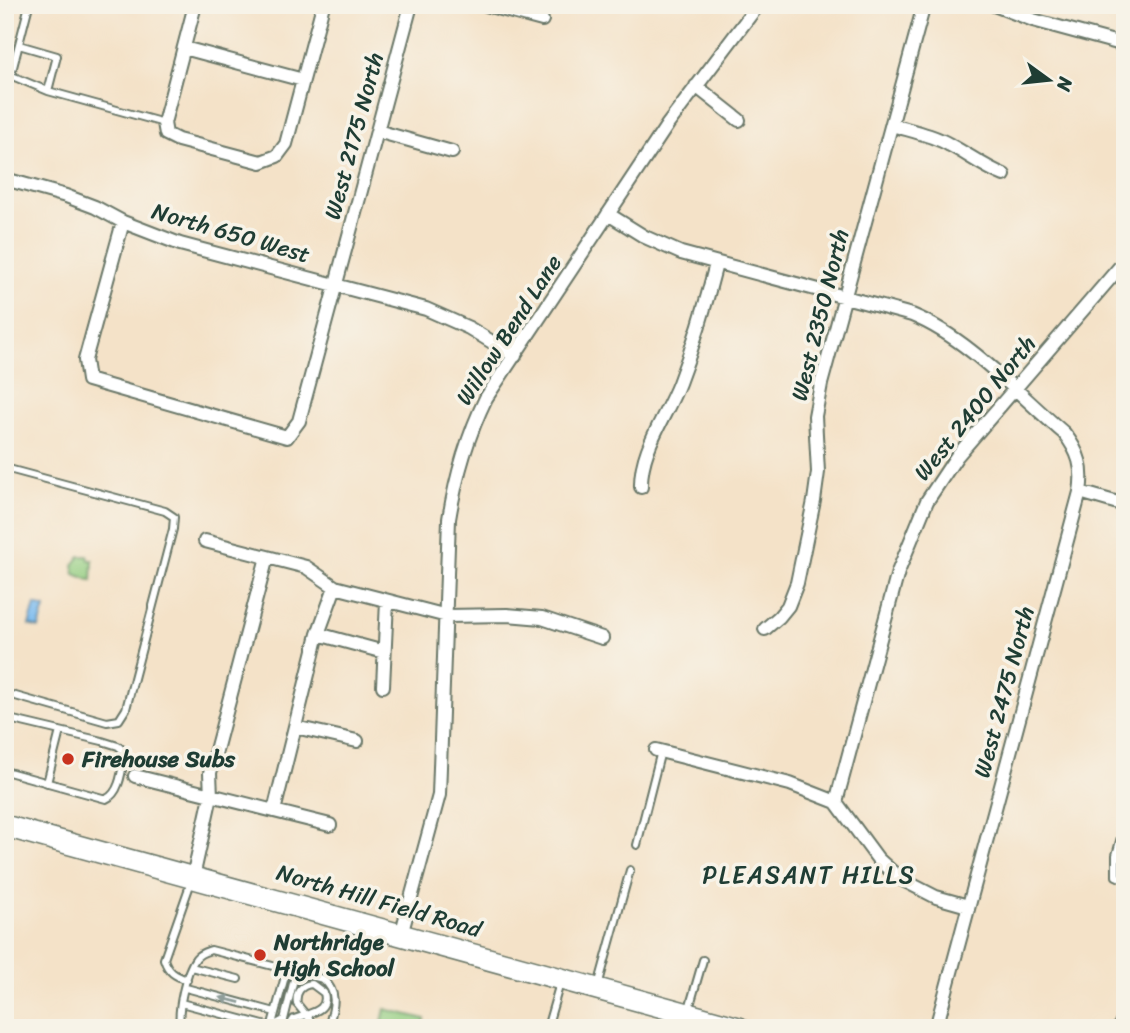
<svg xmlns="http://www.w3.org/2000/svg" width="1130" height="1033" font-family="Sriracha,sans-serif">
<rect width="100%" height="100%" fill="#f7f3e8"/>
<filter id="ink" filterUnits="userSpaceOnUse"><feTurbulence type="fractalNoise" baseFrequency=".0143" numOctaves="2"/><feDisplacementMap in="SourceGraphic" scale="14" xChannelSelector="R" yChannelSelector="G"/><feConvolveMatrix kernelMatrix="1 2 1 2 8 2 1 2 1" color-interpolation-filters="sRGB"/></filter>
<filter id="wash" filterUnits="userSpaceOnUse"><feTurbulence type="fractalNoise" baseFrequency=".00686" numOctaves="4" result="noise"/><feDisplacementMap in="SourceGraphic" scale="28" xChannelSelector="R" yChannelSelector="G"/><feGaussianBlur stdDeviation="1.57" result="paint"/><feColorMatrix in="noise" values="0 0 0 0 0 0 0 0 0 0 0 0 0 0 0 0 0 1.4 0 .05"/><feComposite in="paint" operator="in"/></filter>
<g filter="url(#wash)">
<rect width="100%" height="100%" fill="#f4e2c8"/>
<path fill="#94ce82" stroke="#5a865b" stroke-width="2" d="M80,556H88L89,560H93L92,581L75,574L73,565Z
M385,1009L425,1019L423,1028L381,1027Z"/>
<path fill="#7bbbf0" stroke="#4d7c92" stroke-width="2" d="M35,605L45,608L39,628L29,625Z"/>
</g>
<g filter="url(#ink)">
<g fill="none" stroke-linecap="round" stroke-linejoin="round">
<defs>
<path id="service" d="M19,45L57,56L48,91
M5,73L48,91L164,123
M11,75L29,5
M5,468L165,511L174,517L173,529L126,709L119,720L107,722L5,693
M5,718L102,741L118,746L125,752C122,767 121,793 106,799L5,771
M47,783L60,731
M1125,823L1116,855V876L1125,880
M637,845L661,751
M191,967L238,979
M187,980C175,976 168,972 164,959L191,882
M312,984L324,993C328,1007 318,1011 306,1015L297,1004C295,992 301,985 312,984Z
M598,986L630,870
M186,988L275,1012
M181,1003L271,1027L284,1020
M688,1012L703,960
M181,1028C176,1013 186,971 196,958C200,953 205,952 211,950L323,979C340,994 333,1009 328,1028
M271,1028L287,969
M282,1028L296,971
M288,1028L294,1019L306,1015L316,1028
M547,1028L560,983
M1116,1028L1125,1007"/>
<path id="minor" d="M195,5L164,123L166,134L178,140L261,162L277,156L286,144L323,5
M486,5L542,20
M994,5L1033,20L1125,45
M184,48L303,80
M696,86L739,120
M892,125C912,131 933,135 950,145C969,155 984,167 1004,175
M377,131L452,152
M5,179L66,196L95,207L123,222L180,244L426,309L469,328L515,356
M608,214L645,237L681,253L912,315C968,338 1017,393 1064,433C1079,452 1084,468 1080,492L936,1028
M123,222L85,360L88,380L287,437L299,421L411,5
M641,487C640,449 666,417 679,383C694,344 706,304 716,264
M1080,492L1125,505
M205,541L306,567L335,587L447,616L507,615L542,618L602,638
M765,629L779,617L788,606L797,583L814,501L818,472L815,416L821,384L924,5
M318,634L384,652
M383,686L387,601
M295,727L357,741
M656,750L790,784L836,802L878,859L899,878L936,897L968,906
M135,776L330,825
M836,802L898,572L927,501L957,456L1125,261
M274,811L318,634L335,587
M193,877L211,796L210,773L267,557
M401,935L439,795L449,519C456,476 467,437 486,398L668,124L758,5"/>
<path id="primary" d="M5,826L739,1028"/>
</defs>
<use href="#service" stroke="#6a7768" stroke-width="10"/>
<use href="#minor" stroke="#6a7768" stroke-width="16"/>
<use href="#primary" stroke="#6a7768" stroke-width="24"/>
<use href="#service" stroke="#fff" stroke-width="6"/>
<use href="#minor" stroke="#fff" stroke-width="12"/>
<use href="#primary" stroke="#fff" stroke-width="21"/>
</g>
<defs><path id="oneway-solid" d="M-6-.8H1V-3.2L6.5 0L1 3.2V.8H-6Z" transform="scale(1.75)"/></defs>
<use fill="#8f9e9a" href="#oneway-solid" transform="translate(230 1000) rotate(-165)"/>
</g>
<g fill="#c8321e" stroke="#f7f3e8" stroke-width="2.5">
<circle cx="68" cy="759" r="7"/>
<circle cx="260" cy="955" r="7"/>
</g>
<g text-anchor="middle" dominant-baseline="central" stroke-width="7" stroke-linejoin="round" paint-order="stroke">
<g font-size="23" fill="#1f3d34" stroke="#f7f3e8">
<text transform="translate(354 136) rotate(-75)">West 2175 North</text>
<text transform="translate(231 233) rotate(16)">North 650 West</text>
<text transform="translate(820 315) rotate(-76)">West 2350 North</text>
<text transform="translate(509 330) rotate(-57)">Willow Bend Lane</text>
<text transform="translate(975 408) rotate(-51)">West 2400 North</text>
<text transform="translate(1004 692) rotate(-75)">West 2475 North</text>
<text transform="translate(379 901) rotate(16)">North Hill Field Road</text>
</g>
<g font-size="23" font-weight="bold" fill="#1f3d34" stroke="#f7f3e8" text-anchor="start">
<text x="82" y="759">Firehouse Subs</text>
<text x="274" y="942">Northridge<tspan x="274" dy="26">High School</tspan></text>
</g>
<g font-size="24" letter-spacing="2" fill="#1f3d34" stroke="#f7f3e8">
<text x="809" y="875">PLEASANT HILLS</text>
</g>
</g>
<rect width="1130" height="1033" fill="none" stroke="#f7f3e8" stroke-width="28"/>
<g transform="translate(1049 80) rotate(105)" stroke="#f7f3e8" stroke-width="5" paint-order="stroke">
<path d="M0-5L12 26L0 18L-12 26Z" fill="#1f3d34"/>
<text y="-10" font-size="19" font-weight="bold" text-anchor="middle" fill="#1f3d34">N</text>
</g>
</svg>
